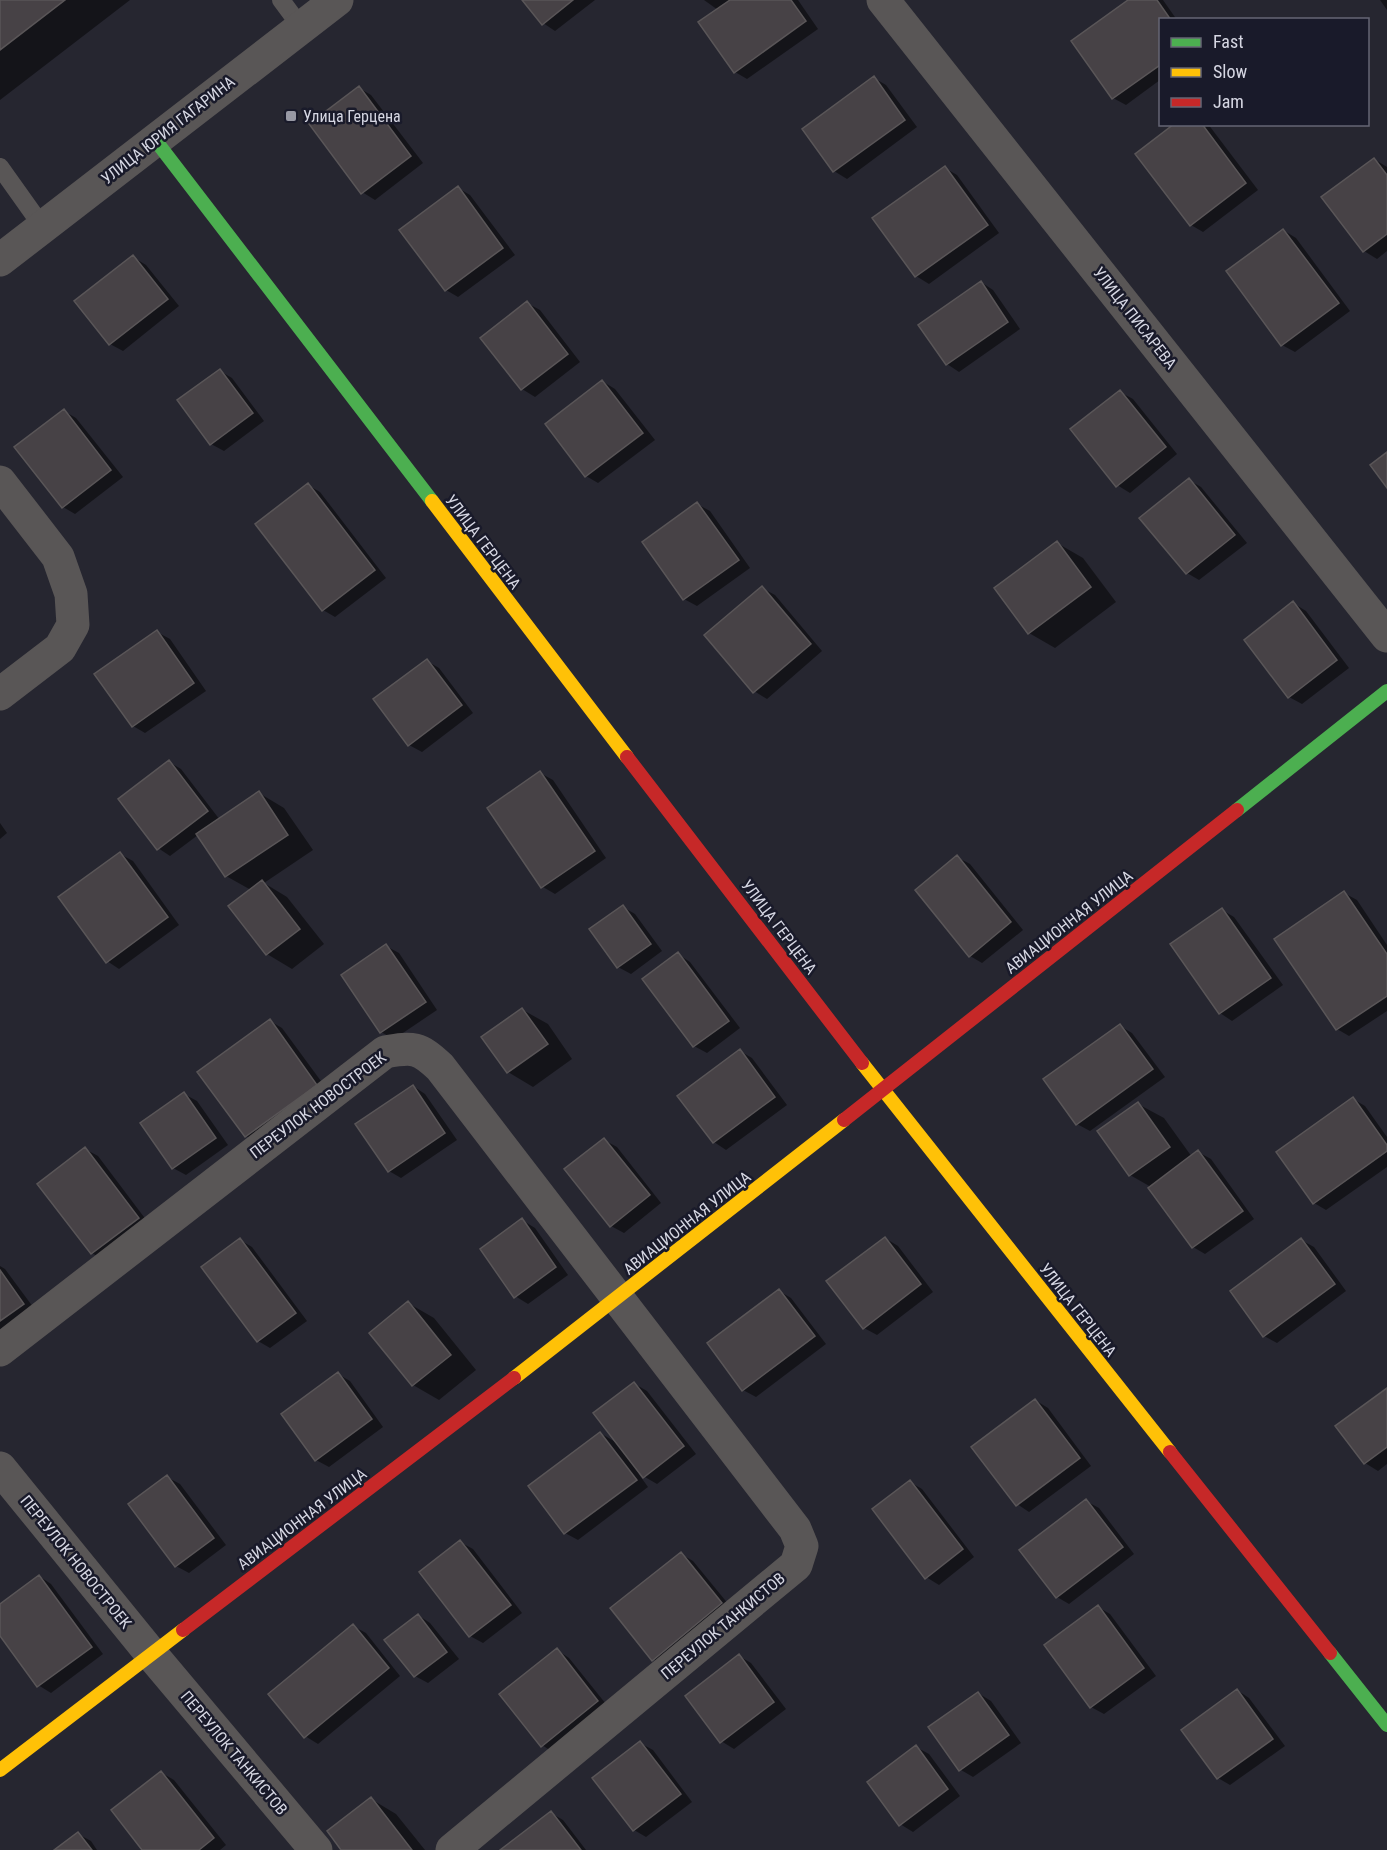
<svg xmlns="http://www.w3.org/2000/svg" width="1387" height="1850" font-family="'Roboto Condensed',sans-serif">
<rect width="100%" height="100%" fill="#262630"/>
<path fill="#0007" d="M0,0H130L0,100Z
M524,0H595L555,31L543,23Z
M704,0H798L818,29L747,79L735,72L718,10Z
M1131,0H1163L1177,20H1160V80L1126,105L1113,98Z
M1380,0H1387V10Z
M874,78L886,85L917,127L847,179L834,171L804,129Z
M359,88L371,95L423,163L375,200L362,192Z
M1176,124H1208L1258,190L1203,232L1191,225Z
M1374,159L1387,167V251L1377,259L1364,251L1323,198Z
M945,168L957,175L999,233L929,284L916,276L874,218Z
M458,188L470,195L515,255L458,297L446,290Z
M1283,230L1296,238L1350,311L1295,352L1282,345Z
M133,257L146,265L179,306L123,351L110,344Z
M981,282L993,290L1020,329L959,372L947,364Z
M527,303L540,310L580,362L535,397L522,389L482,338Z
M220,371L232,378L264,421L224,451L211,444Z
M602,381L615,389L655,440L598,483L586,476Z
M1120,392L1133,399L1177,454L1130,493L1117,485Z
M64,411L76,418L123,477L75,514L63,507Z
M1189,480L1201,487L1247,543L1199,580L1187,573Z
M308,485L320,492L386,578L335,617L323,610Z
M697,504L710,511L750,568L697,606L684,599Z
M1057,543L1083,558L1116,602L1055,648L1029,633Z
M762,588L775,595L822,651L767,699L754,691Z
M1293,603L1306,611L1349,668L1302,704L1289,697Z
M157,632L170,639L206,691L145,733L133,726Z
M427,661L439,668L473,713L422,752L409,745L375,700Z
M169,762L181,769L220,820L259,793L284,808L313,850L264,883L287,897L324,944L292,969L267,954L251,890L226,876L198,835L170,856L158,848Z
M540,773L553,780L606,858L555,894L543,887Z
M0,823L7,833L0,839Z
M120,854L133,861L179,925L119,969L107,961Z
M957,857L970,864L1023,930L982,963L970,956Z
M1344,893L1357,900L1387,945V1011L1349,1036L1337,1029Z
M623,907L635,914L662,951L631,974L618,967Z
M1222,910L1234,917L1283,985L1232,1021L1220,1013Z
M386,946L399,953L437,1010L394,1039L381,1032Z
M678,954L690,962L740,1028L707,1053L694,1046Z
M523,1010L548,1024L572,1059L533,1087L508,1072Z
M270,1021L282,1028L329,1092L259,1143L246,1136Z
M1120,1026L1132,1033L1165,1077L1090,1131L1077,1124Z
M740,1051L752,1058L787,1105L726,1150L714,1142Z
M413,1086L425,1094L457,1140L401,1178L389,1171Z
M184,1094L197,1101L228,1145L186,1175L173,1168Z
M1353,1099L1365,1106L1387,1137V1167L1326,1210L1314,1203Z
M1138,1104L1164,1118L1192,1157L1198,1152L1211,1159L1254,1219L1205,1254L1193,1247L1151,1187L1130,1175Z
M604,1140L617,1147L661,1203L624,1233L611,1226Z
M85,1149L98,1156L150,1225L104,1260L92,1253Z
M522,1220L535,1228L568,1275L528,1304L515,1296Z
M885,1238L898,1246L933,1292L877,1335L864,1328Z
M240,1240L252,1247L307,1321L270,1348L258,1341Z
M1301,1240L1314,1247L1346,1291L1277,1343L1264,1336Z
M0,1266L5,1269L36,1311L0,1336Z
M779,1291L791,1298L826,1344L756,1397L743,1390Z
M408,1303L434,1318L476,1370L439,1400L413,1385Z
M338,1374L350,1381L383,1427L329,1467L316,1460Z
M635,1384L647,1391L696,1454L657,1484L638,1473L648,1487L578,1540L565,1533L600,1433L619,1444Z
M1387,1390V1464L1378,1471L1365,1463L1337,1427Z
M1035,1400L1048,1408L1091,1466L1029,1512L1017,1504Z
M167,1477L180,1484L226,1545L189,1573L176,1566Z
M910,1482L922,1489L974,1557L939,1585L926,1577Z
M1086,1501L1099,1508L1134,1554L1069,1604L1057,1597Z
M460,1542L473,1549L522,1613L483,1643L470,1636Z
M681,1554L693,1561L734,1611L666,1667L653,1659Z
M39,1576L51,1584L103,1654L51,1693L38,1685L0,1633V1605Z
M1098,1607L1110,1614L1156,1676L1104,1714L1091,1707Z
M418,1615L430,1623L459,1659L428,1683L415,1676L387,1640Z
M353,1626L366,1633L400,1676L318,1744L305,1736Z
M557,1650L569,1658L610,1709L554,1753L542,1745Z
M739,1656L751,1663L786,1709L734,1749L721,1741Z
M1237,1690L1249,1698L1285,1746L1230,1785L1218,1778Z
M978,1693L991,1701L1021,1743L973,1777L961,1770Z
M640,1743L653,1750L692,1802L646,1837L634,1830Z
M916,1747L929,1754L960,1796L913,1832L900,1824Z
M162,1773L174,1780L226,1845L220,1850H144Z
M371,1799L396,1814L425,1850H343Z
M551,1813L563,1820L586,1850H502Z
M78,1834L91,1841L97,1850H57Z"/>
<path fill="#474246" stroke="#5a5658" stroke-width="1.5" d="M0,0H65L0,50Z
M522,0H573L542,25Z
M730,0H791L806,21L734,73L698,22Z
M1128,0H1157L1171,20H1160V65L1112,99L1071,41Z
M874,76L905,120L833,172L802,129Z
M359,86L411,156L361,194L309,124Z
M1174,124H1202L1246,183L1190,226L1135,154Z
M1374,158L1387,175V234L1363,252L1321,197Z
M945,166L988,225L915,277L872,218Z
M458,186L503,248L445,291L399,230Z
M1283,229L1339,303L1281,346L1226,271Z
M133,255L168,299L109,345L74,301Z
M981,281L1008,322L946,365L918,325Z
M527,301L568,354L521,390L480,338Z
M220,369L253,413L210,445L177,400Z
M602,380L643,433L585,477L545,424Z
M1120,390L1166,447L1116,487L1070,429Z
M64,409L111,470L62,508L14,447Z
M1387,452V488L1370,465Z
M1189,478L1235,535L1186,574L1139,518Z
M308,483L375,570L322,611L255,524Z
M697,502L739,560L683,600L642,542Z
M1057,541L1091,587L1028,634L994,588Z
M762,586L811,644L753,693L704,635Z
M1293,601L1337,660L1288,698L1244,640Z
M157,630L194,683L132,727L94,674Z
M427,659L462,705L408,746L373,699Z
M169,760L208,811L157,850L118,799Z
M540,771L595,851L541,888L487,808Z
M259,791L288,835L225,877L196,834Z
M120,852L168,917L106,963L58,897Z
M957,855L1011,922L969,957L915,890Z
M262,880L300,929L266,955L228,906Z
M1344,891L1387,954V996L1336,1030L1274,939Z
M623,905L651,944L617,968L589,929Z
M1222,908L1271,978L1219,1014L1170,944Z
M386,944L426,1002L380,1033L341,975Z
M678,952L729,1021L693,1047L642,979Z
M522,1008L548,1044L507,1073L481,1037Z
M270,1019L317,1085L245,1137L197,1072Z
M1120,1024L1153,1069L1076,1125L1043,1079Z
M740,1049L775,1097L713,1143L677,1096Z
M413,1085L445,1133L388,1172L355,1124Z
M184,1092L216,1138L172,1169L140,1123Z
M1353,1097L1387,1145V1151L1313,1204L1276,1152Z
M1138,1102L1170,1147L1129,1176L1097,1131Z
M604,1138L650,1195L610,1227L564,1169Z
M85,1147L139,1218L91,1254L37,1184Z
M1198,1150L1243,1211L1192,1248L1148,1188Z
M522,1218L556,1267L514,1298L480,1249Z
M885,1237L921,1284L863,1329L826,1281Z
M240,1238L296,1313L257,1342L201,1267Z
M1301,1238L1335,1284L1263,1337L1230,1291Z
M0,1270L24,1304L0,1321Z
M779,1289L815,1336L742,1391L707,1343Z
M408,1301L451,1355L412,1386L369,1333Z
M338,1372L372,1419L315,1461L281,1414Z
M634,1382L684,1446L643,1478L593,1413Z
M1387,1388V1447L1364,1464L1335,1426Z
M1035,1399L1080,1458L1016,1506L971,1447Z
M600,1432L637,1480L564,1534L528,1486Z
M167,1475L214,1538L175,1567L128,1504Z
M910,1480L963,1549L925,1579L872,1509Z
M1086,1499L1123,1547L1056,1598L1019,1550Z
M460,1540L511,1605L469,1637L419,1572Z
M681,1552L722,1603L652,1661L610,1608Z
M39,1575L92,1647L37,1687L0,1636V1604Z
M1098,1605L1144,1668L1090,1708L1044,1645Z
M418,1614L447,1652L414,1677L384,1640Z
M353,1624L389,1668L304,1738L268,1694Z
M557,1648L598,1701L541,1747L499,1694Z
M739,1654L774,1702L720,1743L685,1696Z
M1237,1689L1273,1739L1217,1779L1181,1730Z
M978,1692L1009,1735L959,1771L928,1727Z
M640,1741L681,1794L633,1831L592,1778Z
M916,1745L948,1789L899,1826L867,1782Z
M161,1771L214,1838L199,1850H142L111,1810Z
M371,1797L412,1850H341L327,1831Z
M551,1811L581,1850H500Z
M78,1832L92,1850H54Z"/>
<g fill="none" stroke-linecap="round" stroke-linejoin="round">
<path stroke="#595656" stroke-width="18" d="M281,0L301,27
M0,167L42,226"/>
<path stroke="#595656" stroke-width="33" d="M883,0L1387,636
M0,260L337,0
M0,482L58,557L71,594L73,625L60,648L0,694
M0,1350L385,1052C413,1047 419,1047 440,1067L795,1529L802,1546L796,1565L452,1850
M0,1468L152,1655L316,1850"/>
<path stroke="#4caf50" stroke-width="14" d="M156,141L432,501
M1237,810L1387,691
M1330,1653L1387,1725"/>
<path stroke="#ffc107" stroke-width="14" d="M432,501L627,757
M862,1063L1170,1452
M514,1378L844,1120
M0,1770L183,1630"/>
<path stroke="#c62828" stroke-width="14" d="M627,757L862,1063
M844,1120L1237,810
M1170,1452L1330,1653
M183,1630L514,1378"/>
</g>
<rect fill="#9899a4" stroke="#191a2a" stroke-width="2" x="285" y="110" width="12" height="12" rx="3"/>
<g text-anchor="middle" dominant-baseline="central" stroke-width="5" stroke-linejoin="round" paint-order="stroke">
<g font-size="16" fill="#d6d7e3" stroke="#191a2a" text-anchor="start">
<text x="303" y="116">Улица Герцена</text>
</g>
<g font-size="16" fill="#d6d7e3" stroke="#191a2a">
<text transform="translate(168 130) rotate(-38)">УЛИЦА ЮРИЯ ГАГАРИНА</text>
<text transform="translate(1135 318) rotate(52)">УЛИЦА ПИСАРЕВА</text>
<text transform="translate(483 542) rotate(53)">УЛИЦА ГЕРЦЕНА</text>
<text transform="translate(1069 922) rotate(-38)">АВИАЦИОННАЯ УЛИЦА</text>
<text transform="translate(779 927) rotate(53)">УЛИЦА ГЕРЦЕНА</text>
<text transform="translate(318 1105) rotate(-37)">ПЕРЕУЛОК НОВОСТРОЕК</text>
<text transform="translate(687 1223) rotate(-38)">АВИАЦИОННАЯ УЛИЦА</text>
<text transform="translate(1078 1310) rotate(52)">УЛИЦА ГЕРЦЕНА</text>
<text transform="translate(302 1519) rotate(-37)">АВИАЦИОННАЯ УЛИЦА</text>
<text transform="translate(76 1562) rotate(51)">ПЕРЕУЛОК НОВОСТРОЕК</text>
<text transform="translate(723 1626) rotate(-40)">ПЕРЕУЛОК ТАНКИСТОВ</text>
<text transform="translate(234 1753) rotate(50)">ПЕРЕУЛОК ТАНКИСТОВ</text>
</g>
</g>
<rect x="1159" y="18" width="210" height="108" fill="#191a2a" stroke="#656674" stroke-width="1.5"/>
<rect x="1171" y="38" width="30" height="9" fill="#4caf50" stroke="#656674" stroke-width="1.5"/>
<text x="1213" y="48" font-size="18" fill="#d6d7e3">Fast</text>
<rect x="1171" y="68" width="30" height="9" fill="#ffc107" stroke="#656674" stroke-width="1.5"/>
<text x="1213" y="78" font-size="18" fill="#d6d7e3">Slow</text>
<rect x="1171" y="98" width="30" height="9" fill="#c62828" stroke="#656674" stroke-width="1.5"/>
<text x="1213" y="108" font-size="18" fill="#d6d7e3">Jam</text>
</svg>
